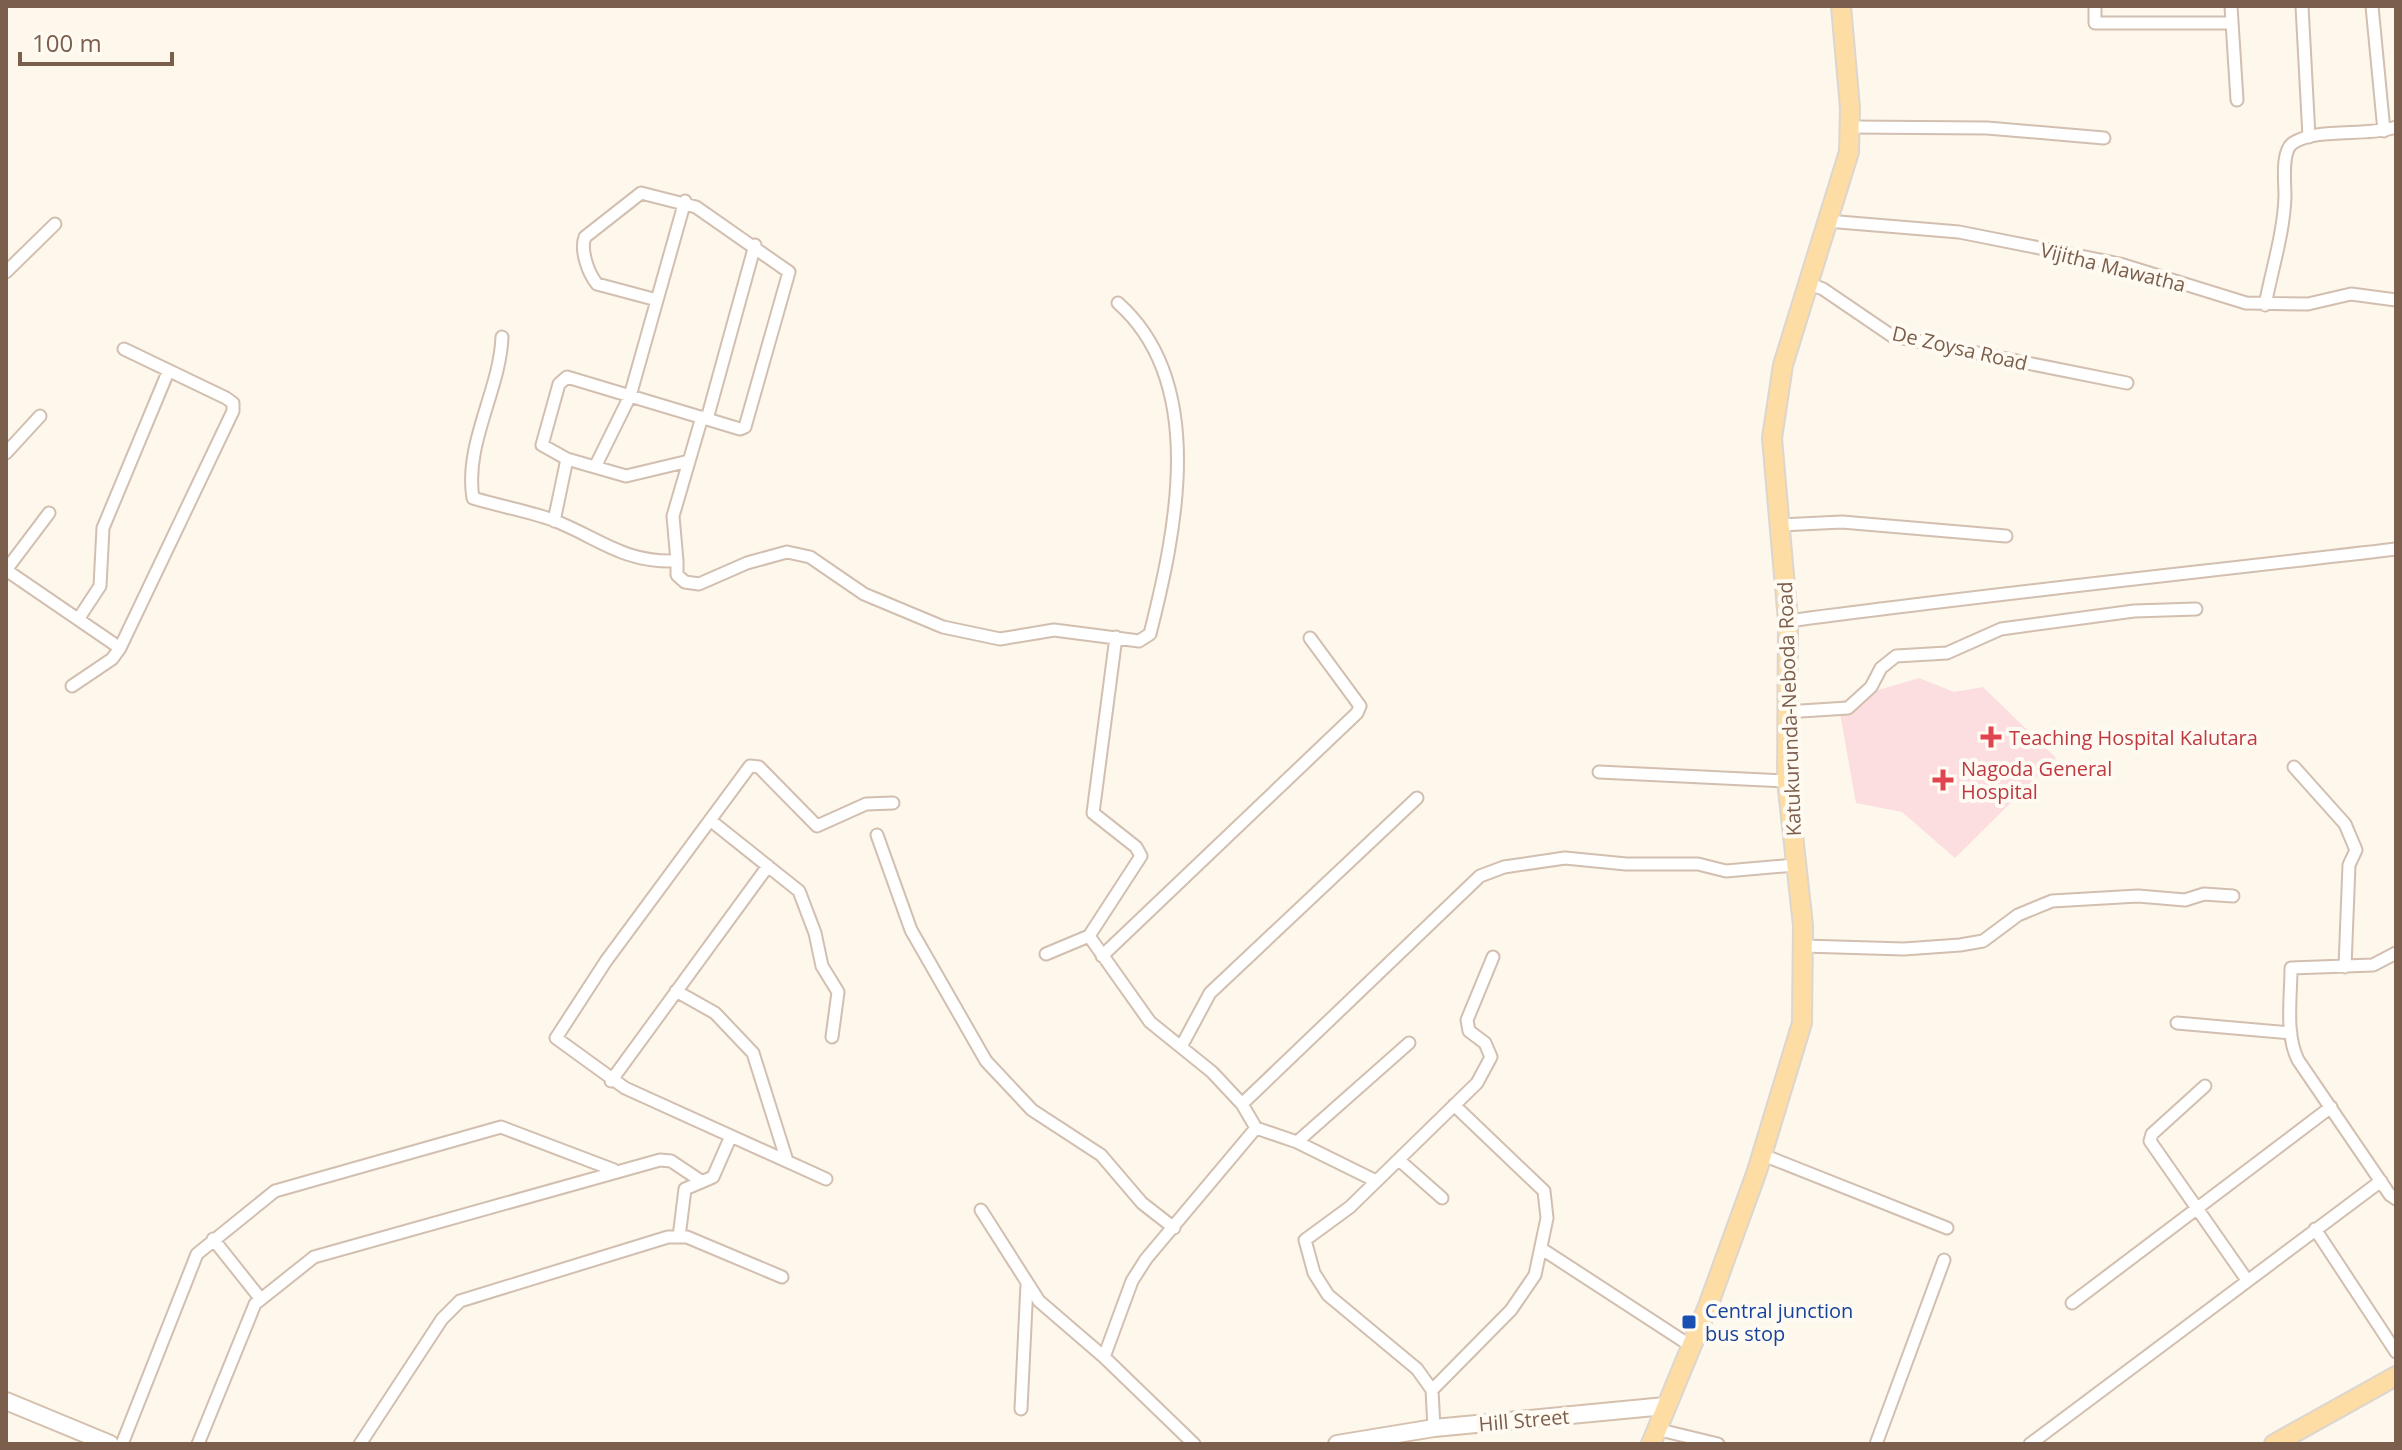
<svg xmlns="http://www.w3.org/2000/svg" width="2402" height="1450" font-family="'Open Sans',sans-serif">
<rect width="100%" height="100%" fill="#fdf7ec"/>
<path fill="#fcdee1" d="M1919,678L1954,692L1983,687L2056,758L1955,858L1902,812L1856,803L1838,702Z"/>
<g fill="none" stroke-linecap="round" stroke-linejoin="round">
<defs>
<path id="street" d="M2095,6V23H2232
M2231,6L2237,100
M2302,6L2309,137
M2372,6L2384,131
M1850,127L1987,128L2104,138
M1827,221L1959,232L2120,264L2246,303L2308,304L2351,294L2396,300
M6,272L55,224
M1807,283L1823,289L1892,336L2127,383
M657,300L597,284C588,273 580,250 585,237L641,193L696,207L789,272L745,427L740,429L567,377L559,384L542,445L567,459L626,476L689,461
M2265,305C2272,269 2284,232 2285,196C2285,182 2281,151 2293,143C2318,127 2366,137 2396,127
M502,337C500,390 464,444 473,498C499,506 527,511 553,520C599,538 623,563 677,561V575L685,582L699,584L747,563L787,552L810,557L864,594L943,627L1000,639L1054,630L1139,641L1150,634C1176,531 1208,383 1118,303
M707,419L755,245
M6,453L40,416
M595,467L630,396L685,201
M554,521L567,459
M1780,525L1842,522L2006,536
M677,561L673,516L702,417
M6,570L120,648
M6,570L49,513
M79,618L100,586L103,528L168,372
M1788,621C1990,594 2193,573 2396,549
M72,686L112,659L120,648L233,411V403L226,398L124,349
M1785,712L1848,708L1871,687L1881,668L1896,656L1947,653L2001,629L2134,611L2196,609
M2294,767L2345,824L2356,850L2349,865L2345,967
M1599,772L1787,781
M710,820L799,891L815,933L822,966L838,992L832,1037
M877,835L911,930L986,1061L1032,1110L1101,1155L1142,1203L1174,1228
M1089,936L1150,1022L1212,1072L1242,1104L1256,1128L1146,1259L1132,1281L1104,1357
M1804,946L1904,949L1960,945L1983,941L2018,915L2052,901L2138,896L2185,900L2204,894L2233,896
M2396,953L2373,965L2291,968C2291,998 2285,1034 2298,1060L2390,1195L2396,1199
M1046,954L1089,936L1141,856L1136,847L1093,813L1116,637
M1102,956L1357,713L1360,706L1310,638
M676,991L715,1013L753,1053L787,1161
M2177,1023L2291,1033
M1182,1045L1210,993L1417,798
M611,1081L768,866
M2205,1086L2152,1134L2150,1141L2247,1280
M1242,1104L1480,876L1504,867L1565,858L1626,864H1698L1726,871L1795,865
M1256,1128L1297,1142L1376,1181
M1297,1142L1409,1043
M1763,1155L1947,1228
M1399,1160L1442,1198
M826,1179L625,1088L556,1038L606,961L750,766L759,767L817,826L866,804L893,803
M981,1210L1039,1301L1104,1357L1194,1444
M2315,1229L2396,1352
M679,1237L685,1189L713,1177L731,1136
M213,1239L260,1298
M1542,1249L1691,1346
M2072,1303L2331,1107
M1432,1390L1511,1310L1535,1275L1547,1218L1544,1191L1454,1105
M1021,1409L1027,1284
M1434,1428L1432,1390L1417,1369L1328,1295L1314,1273L1305,1240L1350,1207L1477,1083L1491,1057L1485,1043L1469,1031L1467,1020L1493,957
M1656,1429L1718,1444
M122,1444L197,1254L275,1191L501,1127L614,1170
M198,1444L255,1304L314,1257L660,1160L671,1161L701,1181
M360,1444L442,1319L460,1301L668,1237H687L782,1277
M1876,1444L1944,1260
M2030,1444L2381,1181"/>
<path id="secondary" d="M6,1401L110,1444
M1337,1444L1434,1428L1665,1406"/>
<path id="primary" d="M1651,1444L1708,1306L1757,1171L1802,1023L1803,925L1787,781L1788,621L1772,438L1783,365L1849,152L1850,108L1841,6
M2274,1444L2396,1376"/>
</defs>
<use href="#street" stroke="#d2bfaf" stroke-width="15"/>
<use href="#secondary" stroke="#d5c0ad" stroke-width="20"/>
<use href="#primary" stroke="#ddd5d0" stroke-width="22"/>
<use href="#street" stroke="#fff" stroke-width="11"/>
<use href="#secondary" stroke="#fff" stroke-width="16"/>
<use href="#primary" stroke="#fddda3" stroke-width="18"/>
</g>
<g fill="#e0444e" stroke="#fffbf3" stroke-width="3">
<path d="M1987 725h8v8h8v8h-8v8h-8v-8h-8v-8h8z"/>
<path d="M1939 768h8v8h8v8h-8v8h-8v-8h-8v-8h8z"/>
</g>
<rect fill="#1a4fb4" stroke="#fffbf3" stroke-width="3" x="1681" y="1314" width="16" height="16" rx="4"/>
<g text-anchor="middle" dominant-baseline="central" stroke-width="8" stroke-linejoin="round" paint-order="stroke">
<g font-size="20" fill="#7b5e4c" stroke="#fffbf3">
<text transform="translate(2113 267) rotate(14)">Vijitha Mawatha</text>
<text transform="translate(1960 348) rotate(13)">De Zoysa Road</text>
<text transform="translate(1789 709) rotate(-92)">Katukurunda-Neboda Road</text>
<text transform="translate(1524 1420) rotate(-5)">Hill Street</text>
</g>
<g font-size="20" fill="#be3a42" stroke="#fffbf3" text-anchor="start">
<text x="2009" y="737">Teaching Hospital Kalutara</text>
<text x="1961" y="768">Nagoda General<tspan x="1961" dy="23">Hospital</tspan></text>
</g>
<g font-size="20" fill="#164399" stroke="#fffbf3" text-anchor="start">
<text x="1705" y="1310">Central junction<tspan x="1705" dy="23">bus stop</tspan></text>
</g>
</g>
<rect width="2402" height="1450" fill="none" stroke="#7b5e4c" stroke-width="16"/>
<path d="M20 52v12h152v-12" fill="none" stroke="#7b5e4c" stroke-width="4"/>
<text x="32" y="52" font-size="24" fill="#7b5e4c" stroke="#fffbf3" stroke-width="6" paint-order="stroke">100 m</text>
</svg>
